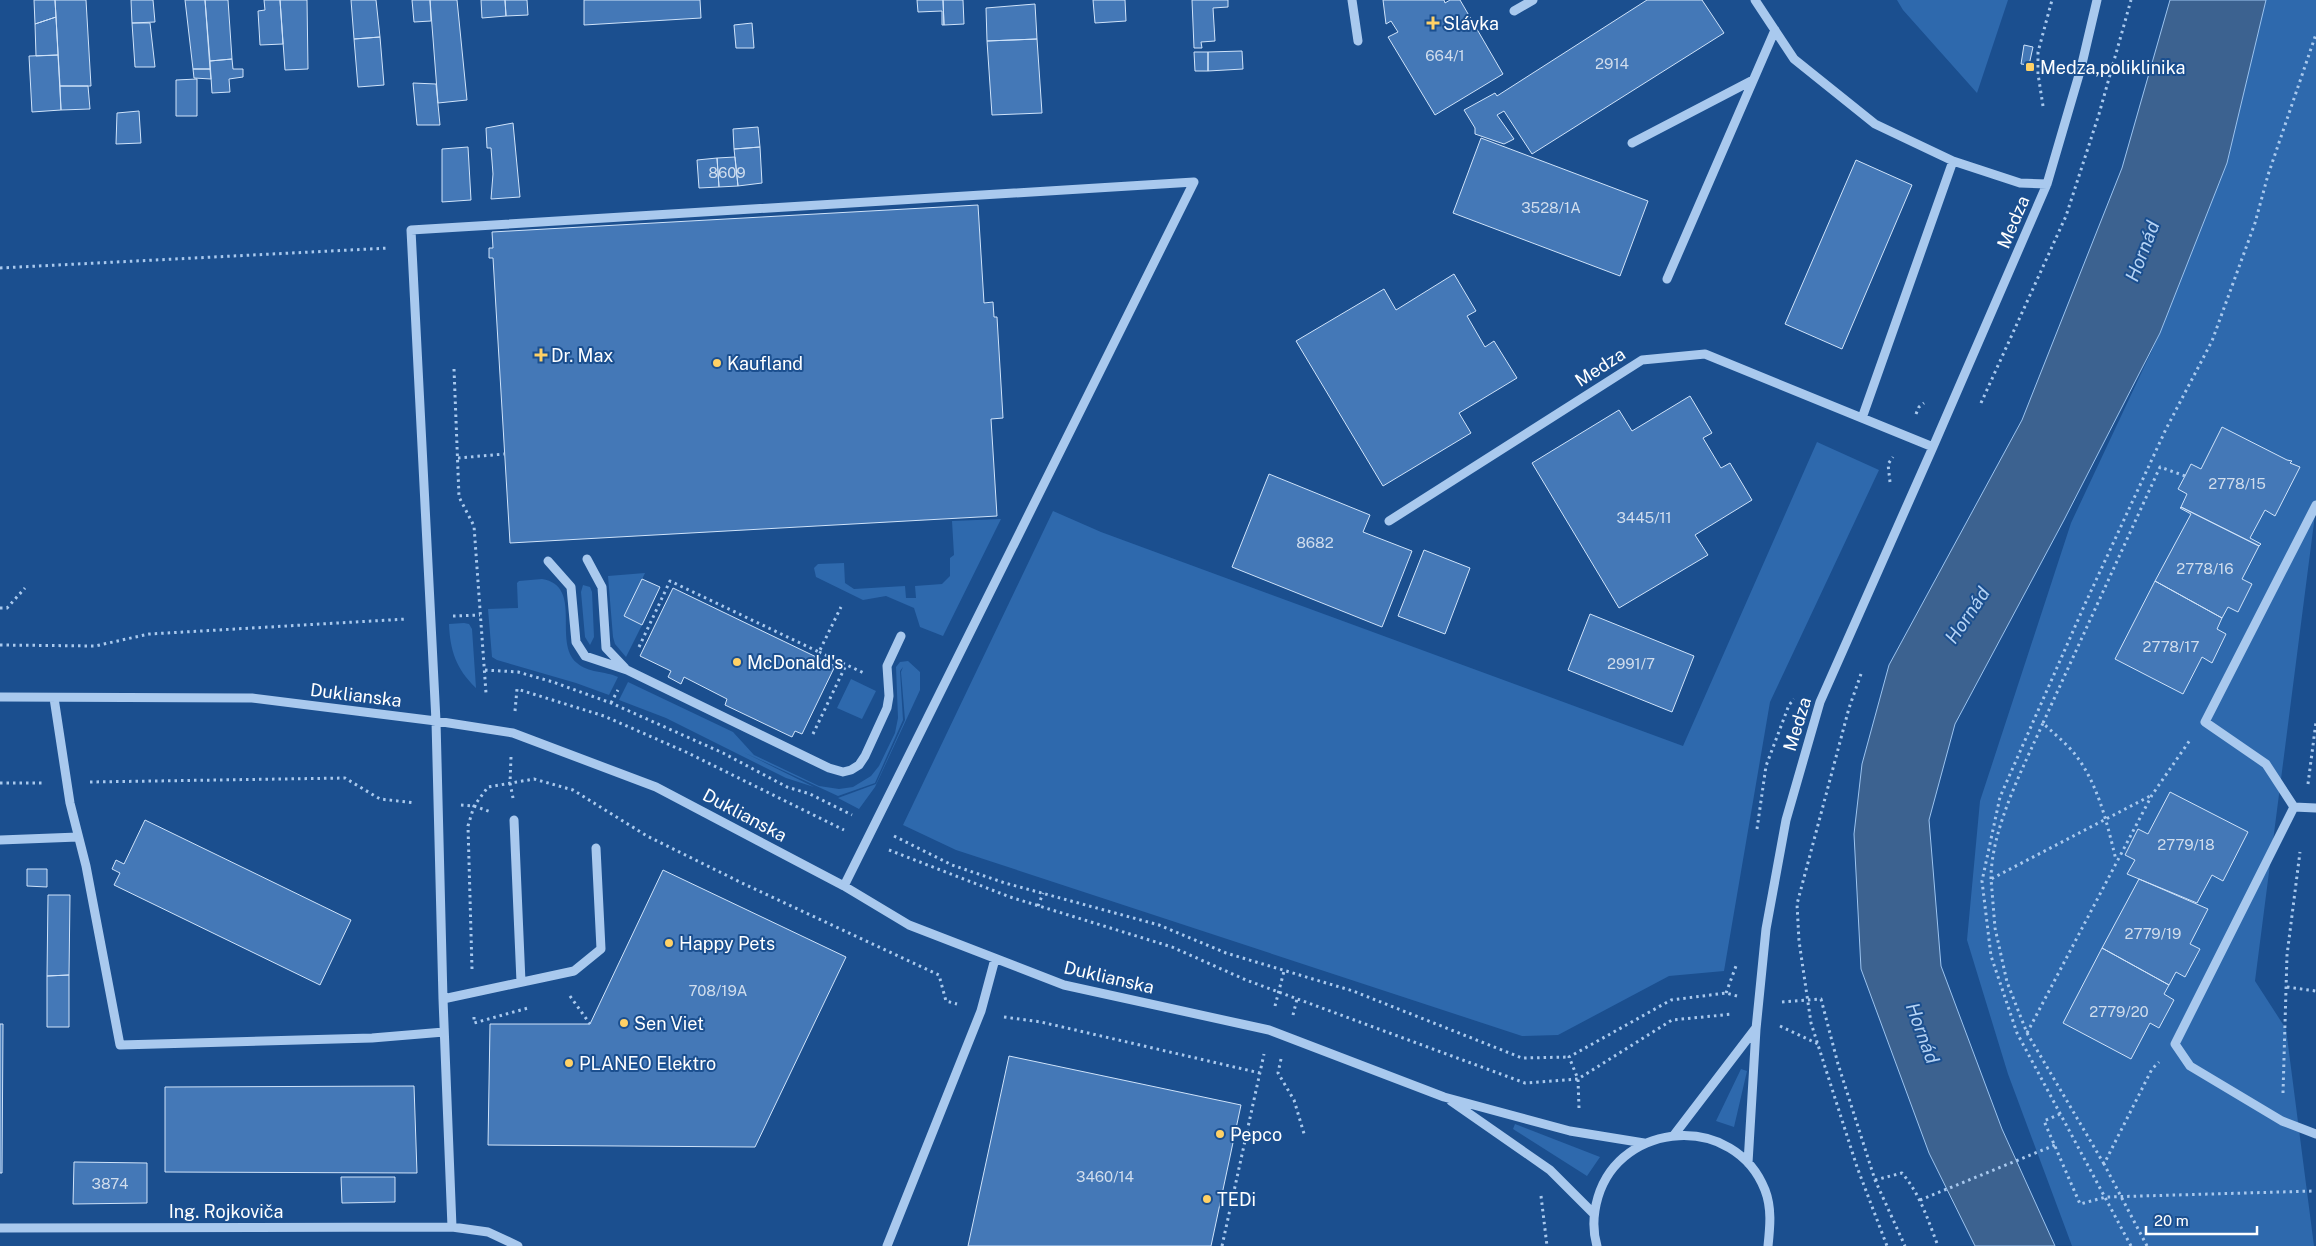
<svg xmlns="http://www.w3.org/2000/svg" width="2316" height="1246" font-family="'Public Sans',sans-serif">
<rect width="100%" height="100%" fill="#1b4f8f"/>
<path fill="#2e69ad" d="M1897,0H2008L1977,93L1903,10Z
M2266,0H2316V507L2255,981L2286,1029L2314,1246H2072L2008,1074L1967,940L1980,801L2071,523L2160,333L2227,163Z
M1817,442L1879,470L1770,702L1724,971L1669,976L1558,1035L1522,1036L956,850L903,825L1053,511L1101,532L1683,746Z
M1001,519L943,636L920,627L914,608L886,596L863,600L816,577L814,568L818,564L844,563L845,583L854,589L905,586L906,598H916L915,586L942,584L950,576V558L954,555L952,521Z
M645,573L624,616L642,625L626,657L615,644L613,637L608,576Z
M542,579C584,586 552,642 577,663C588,673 605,671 618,677L609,695L576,683L497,660L492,657L488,609L518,608L517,583L519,581Z
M583,585L590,587L592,592L594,637L590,645L585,637L581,592Z
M464,623L469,624L472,629L476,688C456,669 450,650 449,624Z
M908,661L920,672V690L875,787L859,809L838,798L876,784L905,720L901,672L903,667L900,671L903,720L875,783L838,796L743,752L814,787L786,778L666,718L619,700L628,682L733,732L754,755L819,786L839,789L853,787L871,776L879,766L895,733L898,718L896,667L900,662Z
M851,679L876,691L862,719L837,708Z
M1741,1069L1747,1071L1734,1127L1716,1121Z
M1515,1124L1600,1157L1587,1176L1513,1129Z"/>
<path fill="#3c6290" stroke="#9cc4f0" d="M2170,0H2266L2227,163L2160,333L2064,520L1955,724L1929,820L1941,966L2002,1129L2055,1246H1975L1929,1153L1861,969L1854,834L1862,764L1889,665L2022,420L2122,168Z"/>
<path fill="#4478b7" stroke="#cfe3fa" d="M34,0H55L56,17L35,24Z
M55,0H86L91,86H60Z
M131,0H153L155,22L132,23Z
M185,0H205L210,69H193Z
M205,0H228L232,59L210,61Z
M264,0H280L283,44L260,45L258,11L265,10Z
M280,0H307L308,69L285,70Z
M351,0H376L380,37L354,39Z
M412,0H430L431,21L414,22Z
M430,0H457L467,100L438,103Z
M481,0H505L506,16L482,18Z
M505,0H527L528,15L506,16Z
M584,0H700L701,18L584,25Z
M917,0H943L944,25H942V11L918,12Z
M943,0H963L964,24L944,25Z
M1093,0H1125L1126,21L1095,23Z
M1192,0H1228V7L1213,8L1215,41L1201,42L1202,48H1194Z
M1383,0H1444L1445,3L1450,0H1460L1503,74L1435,115L1388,37L1398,32L1391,21L1386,24Z
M1647,0H1702L1724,33L1532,154L1504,111L1497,115L1514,139L1504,144L1475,134V128L1464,110L1495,93L1497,96Z
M1035,4L1037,39L987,41L986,8Z
M56,17L58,55L36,56L35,24Z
M132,23H150L155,67H135Z
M752,23L754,48H736L734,25Z
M380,37L384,85L358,87L354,39Z
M1037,39L1042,113L992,115L987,41Z
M2024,45L2033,47L2029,65L2021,64Z
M1242,51L1243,69L1208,71V52Z
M1194,52H1208V71H1195Z
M58,55L61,110L32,112L29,56Z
M232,59L233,69H243V77L229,79L230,92L212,93L210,61Z
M193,69H210L211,79L194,78Z
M197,79V116H176V80Z
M413,83L436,84L440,125H417Z
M60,86H88L90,109L61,110Z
M139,111L141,143L116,144L117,113Z
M513,123L520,197L491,199L493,174L491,148H487L486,128Z
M758,127L760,147L734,149L733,129Z
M1481,138L1648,201L1620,276L1453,213Z
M468,147L471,200L442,202V149Z
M760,147L762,183L738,186L734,149Z
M735,157L738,186L719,187L717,158Z
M717,158L719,187L699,188L697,160Z
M1856,160L1912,185L1842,349L1785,324Z
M978,205L984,303L993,302L994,317H997L1003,418L991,419L997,516L510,543L493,258H489V248H493L492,232Z
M1454,274L1476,311L1467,316L1485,347L1494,341L1517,378L1459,413L1471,433L1383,486L1296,341L1384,289L1396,310Z
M1690,396L1712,433L1703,438L1721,468L1730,463L1752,500L1695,535L1708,555L1619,608L1532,463L1619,410L1632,431Z
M2222,427L2287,460L2292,461L2290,463L2300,467L2275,516L2265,510L2250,538L2261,544L2259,546L2181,507L2187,494L2178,489L2185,476L2191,464L2201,469Z
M1269,474L1370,515L1363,532L1412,551L1382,627L1232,567Z
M2181,507L2259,546L2242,579L2252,584L2238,612L2228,607L2222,618L2155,581L2191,514L2180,508Z
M1424,550L1470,568L1445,634L1398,616Z
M642,579L660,587L642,625L624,616Z
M2155,581L2222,618L2217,629L2226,634L2212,663L2202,657L2183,694L2115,659Z
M673,588L835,666L802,734L795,731L792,737L725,705L727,699L684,677L681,684L668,677L671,671L640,656Z
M1590,614L1694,656L1672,712L1568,670Z
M2170,792L2248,832L2223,881L2212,875L2197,903L2127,874L2135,860L2125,855L2138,829L2148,834Z
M145,820L351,920L320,985L114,885L120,873L112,869L116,860L124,864Z
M27,869H47V887L27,886Z
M663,870L846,957L755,1147L488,1145L490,1024H590Z
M2139,879L2208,909L2190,944L2200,949L2185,977L2176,972L2169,985L2102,948Z
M48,895H70L69,975L47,976Z
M2102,948L2169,985L2164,994L2174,1000L2159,1028L2150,1023L2131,1059L2063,1023Z
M69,975V1027H47V976Z
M0,1024H3L2,1173H0Z
M1009,1056L1241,1105L1211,1246H968Z
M414,1086L417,1173L165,1172V1087Z
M74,1162L147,1163V1203L73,1204Z
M341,1177H395V1202L342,1203Z"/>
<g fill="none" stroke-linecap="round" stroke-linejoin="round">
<path stroke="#a9c9ee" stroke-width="3" stroke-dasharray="2.5 4" stroke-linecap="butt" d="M2043,106L2038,74V52L2052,0
M0,268L389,248
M454,369L459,497L474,526L486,693
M1981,403L2066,216L2099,114L2131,0
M1916,414L1919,407L1924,403
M458,458L504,454
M1890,482L1888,464L1893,457
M0,608H7L25,588
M453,616L480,615
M0,645L95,646L149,634L407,619
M639,647L670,581L819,652L841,607
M819,652L864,673
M485,670L518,672L553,682L611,703L723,753L787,787L810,794L852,815
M1861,674L1849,708L1797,904L1799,941L1811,1023L1857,1167L1887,1246
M611,703L618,690
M515,711L517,689L604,716L686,752L844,830
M2043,723L2160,467L2185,476
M813,734L846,665
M511,757L510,783L513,798
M90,782L345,778L380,799L415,803
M0,783H43
M2308,784L2316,722
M461,805L474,806L491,812
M1757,829L1766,766L1789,705L1794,699
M894,836L952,865L1005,883L1159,925L1226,953L1353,991L1522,1058L1569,1057
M889,850L1010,897L1172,947L1246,980L1525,1083L1578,1079L1672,1020L1733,1014
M1991,879C1991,829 2023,768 2043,723C2053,733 2065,742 2074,753C2098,783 2107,823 2116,860
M1038,906L1043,893
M472,969L468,826L474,806L488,787L534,779L573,790L647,836L742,883L939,975L946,1001L957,1004
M2287,987L2316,991
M1726,993L1736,966
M570,996L590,1024
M1782,1002L1821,999L1838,1064L1875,1180L1905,1246
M1275,1006L1284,971
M1293,1015L1297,999
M474,1017V1023L528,1008
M1004,1017L1041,1022L1260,1073
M1780,1026L1818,1044
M2027,1033L2152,795L2190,740
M1281,1059L1278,1073L1294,1100L1305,1137
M2283,1093L2287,955L2300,852
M1579,1108L1578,1079L1569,1057L1671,1000L1726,993L1737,996
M2060,1114L2044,1121L2080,1204L2106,1197L2315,1191
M2104,1164L2027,1033L2007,982L1995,928L1991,879L2152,795
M1875,1180L1902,1173C1920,1194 1928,1220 1938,1246
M1541,1196L1547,1246
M1920,1200L2055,1145
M1222,1246L1264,1054
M2131,1246L2017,1033L1991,956L1982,881L2000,797L2085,604L2166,429L2212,341L2255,223L2268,175L2316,34
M2147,1246L2104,1164L2152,1069L2159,1062"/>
<path stroke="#a9c9ee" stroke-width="9" d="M1352,0L1358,41
M1755,0L1794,59L1875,124L1953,161L2020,183L2047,184
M1514,11L1533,0
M1632,143L1753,80
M1667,279L1775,30
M1862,418L1953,161
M1389,521L1642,360L1705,354L1933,447
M587,559L602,587L606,648L625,668
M548,561L571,587L576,642L585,656L627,670L829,768L843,772L851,770L859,765L865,756L887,708L889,696L887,666L901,636
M0,697L252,698L436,721L513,733L656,787L844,886L909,925L1064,985L1269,1030L1444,1097L1570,1131L1644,1143
M54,698L70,803L86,866L120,1045L372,1038L444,1032
M2294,807L2266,764L2205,722L2316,505
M2316,808L2294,807L2175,1044L2190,1066L2282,1121L2316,1134
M514,820L521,982
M0,840L78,837
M844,886L1194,182
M443,999L574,971L601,949L596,848
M1451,1101L1550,1170L1593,1213
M1674,1135L1755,1029
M1748,1163L1756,1029L1766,929L1786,820L1820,702L1933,447L2047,184L2081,68L2097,0
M452,1227L443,999L436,721L411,230L1194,182
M0,1228L452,1227L488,1232L518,1246
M887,1246L981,1011L995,959
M1597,1246C1592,1229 1593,1214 1598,1197C1621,1120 1735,1113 1765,1190C1772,1208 1770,1227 1768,1246"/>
</g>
<g fill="#ffd166" stroke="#1b4f8f" stroke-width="2">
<path d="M1430.5 15.5h5v5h5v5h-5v5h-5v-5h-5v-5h5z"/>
<rect x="2025" y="62" width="10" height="10" rx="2.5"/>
<path d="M538.5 347.5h5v5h5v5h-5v5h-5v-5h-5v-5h5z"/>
<circle cx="717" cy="363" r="5"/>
<circle cx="737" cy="662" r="5"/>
<circle cx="669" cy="943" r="5"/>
<circle cx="624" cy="1023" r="5"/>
<circle cx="569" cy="1063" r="5"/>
<circle cx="1220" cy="1134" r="5"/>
<circle cx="1207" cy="1199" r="5"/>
</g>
<g text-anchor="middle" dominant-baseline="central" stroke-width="4" stroke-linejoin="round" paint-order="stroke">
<g font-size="15" fill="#d0dded">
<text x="1445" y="55">664/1</text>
<text x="1612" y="63">2914</text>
<text x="727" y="172">8609</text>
<text x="1551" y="207">3528/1A</text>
<text x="2237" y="483">2778/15</text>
<text x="1644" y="517">3445/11</text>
<text x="1315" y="542">8682</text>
<text x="2205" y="568">2778/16</text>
<text x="2171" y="646">2778/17</text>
<text x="1631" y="663">2991/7</text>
<text x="2186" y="844">2779/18</text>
<text x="2153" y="933">2779/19</text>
<text x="718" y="990">708/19A</text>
<text x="2119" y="1011">2779/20</text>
<text x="1105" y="1176">3460/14</text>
<text x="110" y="1183">3874</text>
</g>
<g font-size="18" fill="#fff" stroke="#1b4f8f" text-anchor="start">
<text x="1443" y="23">Slávka</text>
<text x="2040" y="67">Medza,poliklinika</text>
<text x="551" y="355">Dr. Max</text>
<text x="727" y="363">Kaufland</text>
<text x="747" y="662">McDonald's</text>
<text x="679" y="943">Happy Pets</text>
<text x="634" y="1023">Sen Viet</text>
<text x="579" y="1063">PLANEO Elektro</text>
<text x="1230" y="1134">Pepco</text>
<text x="1217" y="1199">TEDi</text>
</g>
<g font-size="18" fill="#fff" stroke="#1b4f8f">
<text transform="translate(2013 222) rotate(-67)">Medza</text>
<text transform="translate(1600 367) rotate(-33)">Medza</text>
<text transform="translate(356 695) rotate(7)">Duklianska</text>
<text transform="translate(1797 724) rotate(-73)">Medza</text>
<text transform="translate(745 815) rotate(28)">Duklianska</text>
<text transform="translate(1109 977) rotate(13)">Duklianska</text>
<text x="226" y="1211">Ing. Rojkoviča</text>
</g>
<g font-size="19" font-style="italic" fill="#b5d3f5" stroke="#1b4f8f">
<text transform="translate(2142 251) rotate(-69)">Hornád</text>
<text transform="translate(1967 615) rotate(-56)">Hornád</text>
<text transform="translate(1923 1033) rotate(70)">Hornád</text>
</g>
</g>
<path d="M2146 1226v8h111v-8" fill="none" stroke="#ffffff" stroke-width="2.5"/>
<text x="2154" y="1226" font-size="15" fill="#ffffff" stroke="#1b4f8f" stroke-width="4" paint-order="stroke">20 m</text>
</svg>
